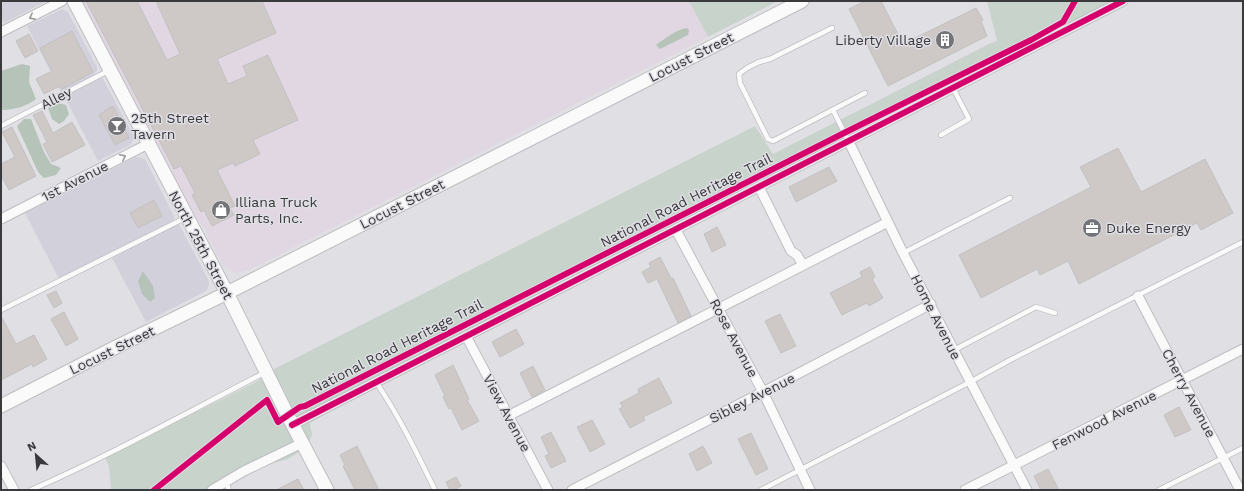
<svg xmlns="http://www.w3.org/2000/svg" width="1244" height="491" font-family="'Work Sans',sans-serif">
<rect width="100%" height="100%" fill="#e0e0e4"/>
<path fill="#d2d1db" d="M1,1H47L4,23L1,18Z
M62,9L68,12L97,67V70L94,75L61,92L27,26Z
M102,77L133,135L134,139L130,145L98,161L64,96L99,78Z
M136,157H139L145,159L174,216V220L59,279L25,213Z
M177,224L180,226L208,279L209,282L208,288L206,291L146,322L112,258Z"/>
<path fill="#e1d7e2" d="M80,1H689L708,37L251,269L238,273L234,272L222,265L204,229L179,191Z"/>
<path fill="#c8d3cb" d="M689,1H778L708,37Z
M987,1H1123L376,382L310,423L312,435L307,447L288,459L244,471L212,490H111L109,466L105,458L256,382L274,369L755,126L773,154L991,43L997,41Z"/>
<path fill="#b5c3b8" d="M687,28L689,30L688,35L660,49L656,45C666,38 675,30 687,28Z
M22,64L30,66L29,82L36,99C27,106 14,110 2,110L1,109V71Z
M54,102L66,105L69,114L64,121L59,124L52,119L48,108Z
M24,119H31L44,152L51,164L61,168L56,175L44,178L38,172L17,126Z
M143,271L153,286L155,298L150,302L142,294L138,281Z"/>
<path fill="#cec8c7" stroke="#c2c1c2" d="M86,1H137L167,60L180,54L156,1H262L276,33L217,59L228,84L247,76L243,66L268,55L298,120L253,140L260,154L235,166L233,163L217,170L235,206L230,208L234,215L212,226L204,210L201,212L192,195L195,193L181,166L174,169Z
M865,1H881L903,44L976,8L983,20L981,21L987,36L888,86L849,9Z
M72,31L93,72L62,89L60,86L44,94L36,79L52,71L40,48Z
M29,34L38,51L25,58L16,41Z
M113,106L129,138L115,145L99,115L104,112V111Z
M42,111L53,133L72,122L85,145L52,162L43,144L47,142L33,115Z
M12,127L36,176L9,190L1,175V164L15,157L2,132Z
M1118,148L1141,192L1205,159L1233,213L1201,230L1197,223L1079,284L1068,261L1040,275L1037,269L981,298L959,255L1091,187L1080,167Z
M829,167L837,181L796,202L789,187Z
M154,200L162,216L138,228L130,213Z
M717,227L726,245L712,252L704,234Z
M660,257L671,278H673L691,316L678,323L657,279L648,283L642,272L651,267L649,263Z
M870,267L875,277L872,279L883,298L869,306L867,303L842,315L830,293L862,277L860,272Z
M56,291L62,303L54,308L47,295Z
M64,312L78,339L66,346L51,319Z
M780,314L796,346L781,353L765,321Z
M1,316L16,344L34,335L47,359L33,367L32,364L1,380Z
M516,329L524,344L500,357L492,342Z
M453,365L469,399L467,400L479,421L462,430L451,408L449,409L443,397L445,396L435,375Z
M533,366L545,390L532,397L520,373Z
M659,378L672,403L643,417L645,420L630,428L619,409L623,407L620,403L639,393L638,389Z
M1179,407L1191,430L1175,437L1164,415Z
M592,420L605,444L590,452L577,427Z
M551,432L566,461L551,468L545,456L549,454L541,437Z
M751,433L768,469L756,475L738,439Z
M357,446L379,490H355L343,466L345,465L340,455Z
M703,446L712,463L697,471L689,454Z
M1048,469L1059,490H1041L1034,476Z
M456,477L461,486L454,490H450L446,482Z
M298,479L304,490H276Z"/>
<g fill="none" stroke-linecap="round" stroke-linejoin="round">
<defs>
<path id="lane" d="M832,28L770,59L759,62L747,68L739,74L740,83L768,139L773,141L865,93
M833,110L849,142
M1,126L110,70
M941,135L969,119L953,88
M903,253L1010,198
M1,310L185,218
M954,350L1036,307L1055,313
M376,382C399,416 417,453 435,490
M226,482L229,490
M31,490C111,455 188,412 266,372
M761,490L970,382L1012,359L1243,242
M1159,490L1243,448"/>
<path id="street" d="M1,32L62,1
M849,142L903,253L1027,490
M759,187L791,251L797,255L803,265
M1,219L148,144
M676,230L763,392L810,490
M1138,296L1240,490
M466,336L548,490
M508,416L888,222
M292,425L1123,1
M1,466L14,490
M212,490L244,471L302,443
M572,490L763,392L931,304
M965,490L1243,349"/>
<path id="secondary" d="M74,1L227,293L288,416L327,490
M1,406L116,347L227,293L802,1"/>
</defs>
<use href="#lane" stroke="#bebdc0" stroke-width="6"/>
<use href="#street" stroke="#bebdc0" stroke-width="11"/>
<use href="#secondary" stroke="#bebdc0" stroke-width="15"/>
<use href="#lane" stroke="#fafafb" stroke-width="4.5"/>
<use href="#street" stroke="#fafafb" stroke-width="9"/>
<use href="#secondary" stroke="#fafafb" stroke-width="13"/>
<defs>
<path id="cycleway" d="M292,425L1123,1
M154,490L267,400L278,422L300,407L305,406L844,133L1031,40L1063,22L1075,1"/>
</defs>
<use href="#cycleway" stroke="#dfdfe5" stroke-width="8"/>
<use href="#cycleway" stroke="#d6006c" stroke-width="6"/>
</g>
<defs><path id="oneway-chevron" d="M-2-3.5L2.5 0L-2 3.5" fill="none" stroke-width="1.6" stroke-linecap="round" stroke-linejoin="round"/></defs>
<g stroke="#9a9a9c">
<use href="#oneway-chevron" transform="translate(32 17) rotate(153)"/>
<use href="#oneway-chevron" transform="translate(123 157) rotate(-27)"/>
</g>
<defs>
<symbol id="building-disc" viewBox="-11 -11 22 22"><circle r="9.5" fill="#747377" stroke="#dfdfe5"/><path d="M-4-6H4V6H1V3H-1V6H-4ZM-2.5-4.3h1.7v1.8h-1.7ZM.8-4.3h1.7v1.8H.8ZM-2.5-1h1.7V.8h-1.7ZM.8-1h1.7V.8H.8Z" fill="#fff"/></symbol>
<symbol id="bar-disc" viewBox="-11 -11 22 22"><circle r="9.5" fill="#747377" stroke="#dfdfe5"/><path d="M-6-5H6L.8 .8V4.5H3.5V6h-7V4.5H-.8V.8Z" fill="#fff"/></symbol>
<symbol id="shop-disc" viewBox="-11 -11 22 22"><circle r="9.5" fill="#747377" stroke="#dfdfe5"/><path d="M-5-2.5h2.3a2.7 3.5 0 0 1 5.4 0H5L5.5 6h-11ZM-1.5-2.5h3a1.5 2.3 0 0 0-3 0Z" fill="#fff"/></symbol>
<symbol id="office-disc" viewBox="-11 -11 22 22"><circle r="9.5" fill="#747377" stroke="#dfdfe5"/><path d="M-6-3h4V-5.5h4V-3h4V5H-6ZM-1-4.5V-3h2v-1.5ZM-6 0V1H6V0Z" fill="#fff"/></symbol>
</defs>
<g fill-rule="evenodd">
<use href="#building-disc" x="934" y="29" width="22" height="22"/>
<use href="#bar-disc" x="106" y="115" width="22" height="22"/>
<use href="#shop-disc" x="210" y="199" width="22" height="22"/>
<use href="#office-disc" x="1081" y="217" width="22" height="22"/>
</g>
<g text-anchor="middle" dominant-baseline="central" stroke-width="3" stroke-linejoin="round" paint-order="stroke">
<g font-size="14" fill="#3a393c" stroke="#dfdfe5" text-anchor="start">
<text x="931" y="40" text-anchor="end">Liberty Village</text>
<text x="131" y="118">25th Street<tspan x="131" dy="16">Tavern</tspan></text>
<text x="235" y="202">Illiana Truck<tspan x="235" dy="16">Parts, Inc.</tspan></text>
<text x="1106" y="228">Duke Energy</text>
</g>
<g font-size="14" fill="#3a393c" stroke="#dfdfe5">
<text transform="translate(691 57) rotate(-27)">Locust Street</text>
<text transform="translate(56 98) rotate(-27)">Alley</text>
<text transform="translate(75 181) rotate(-27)">1st Avenue</text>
<text transform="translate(686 200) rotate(-27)">National Road Heritage Trail</text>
<text transform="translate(402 204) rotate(-27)">Locust Street</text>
<text transform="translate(201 245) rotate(62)">North 25th Street</text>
<text transform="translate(936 317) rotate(63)">Home Avenue</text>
<text transform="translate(734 338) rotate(62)">Rose Avenue</text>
<text transform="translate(397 346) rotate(-27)">National Road Heritage Trail</text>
<text transform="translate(112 350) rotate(-26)">Locust Street</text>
<text transform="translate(1189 393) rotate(62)">Cherry Avenue</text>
<text transform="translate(752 398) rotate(-27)">Sibley Avenue</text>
<text transform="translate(507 413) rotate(62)">View Avenue</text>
<text transform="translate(1104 420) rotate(-27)">Fenwood Avenue</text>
</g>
</g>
<rect width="1244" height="491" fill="none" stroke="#3a393c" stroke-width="4"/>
<g transform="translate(36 455) rotate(333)" stroke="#dfdfe5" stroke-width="3" paint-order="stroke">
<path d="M0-3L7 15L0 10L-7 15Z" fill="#3a393c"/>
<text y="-6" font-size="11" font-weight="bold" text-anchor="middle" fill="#3a393c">N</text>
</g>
</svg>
